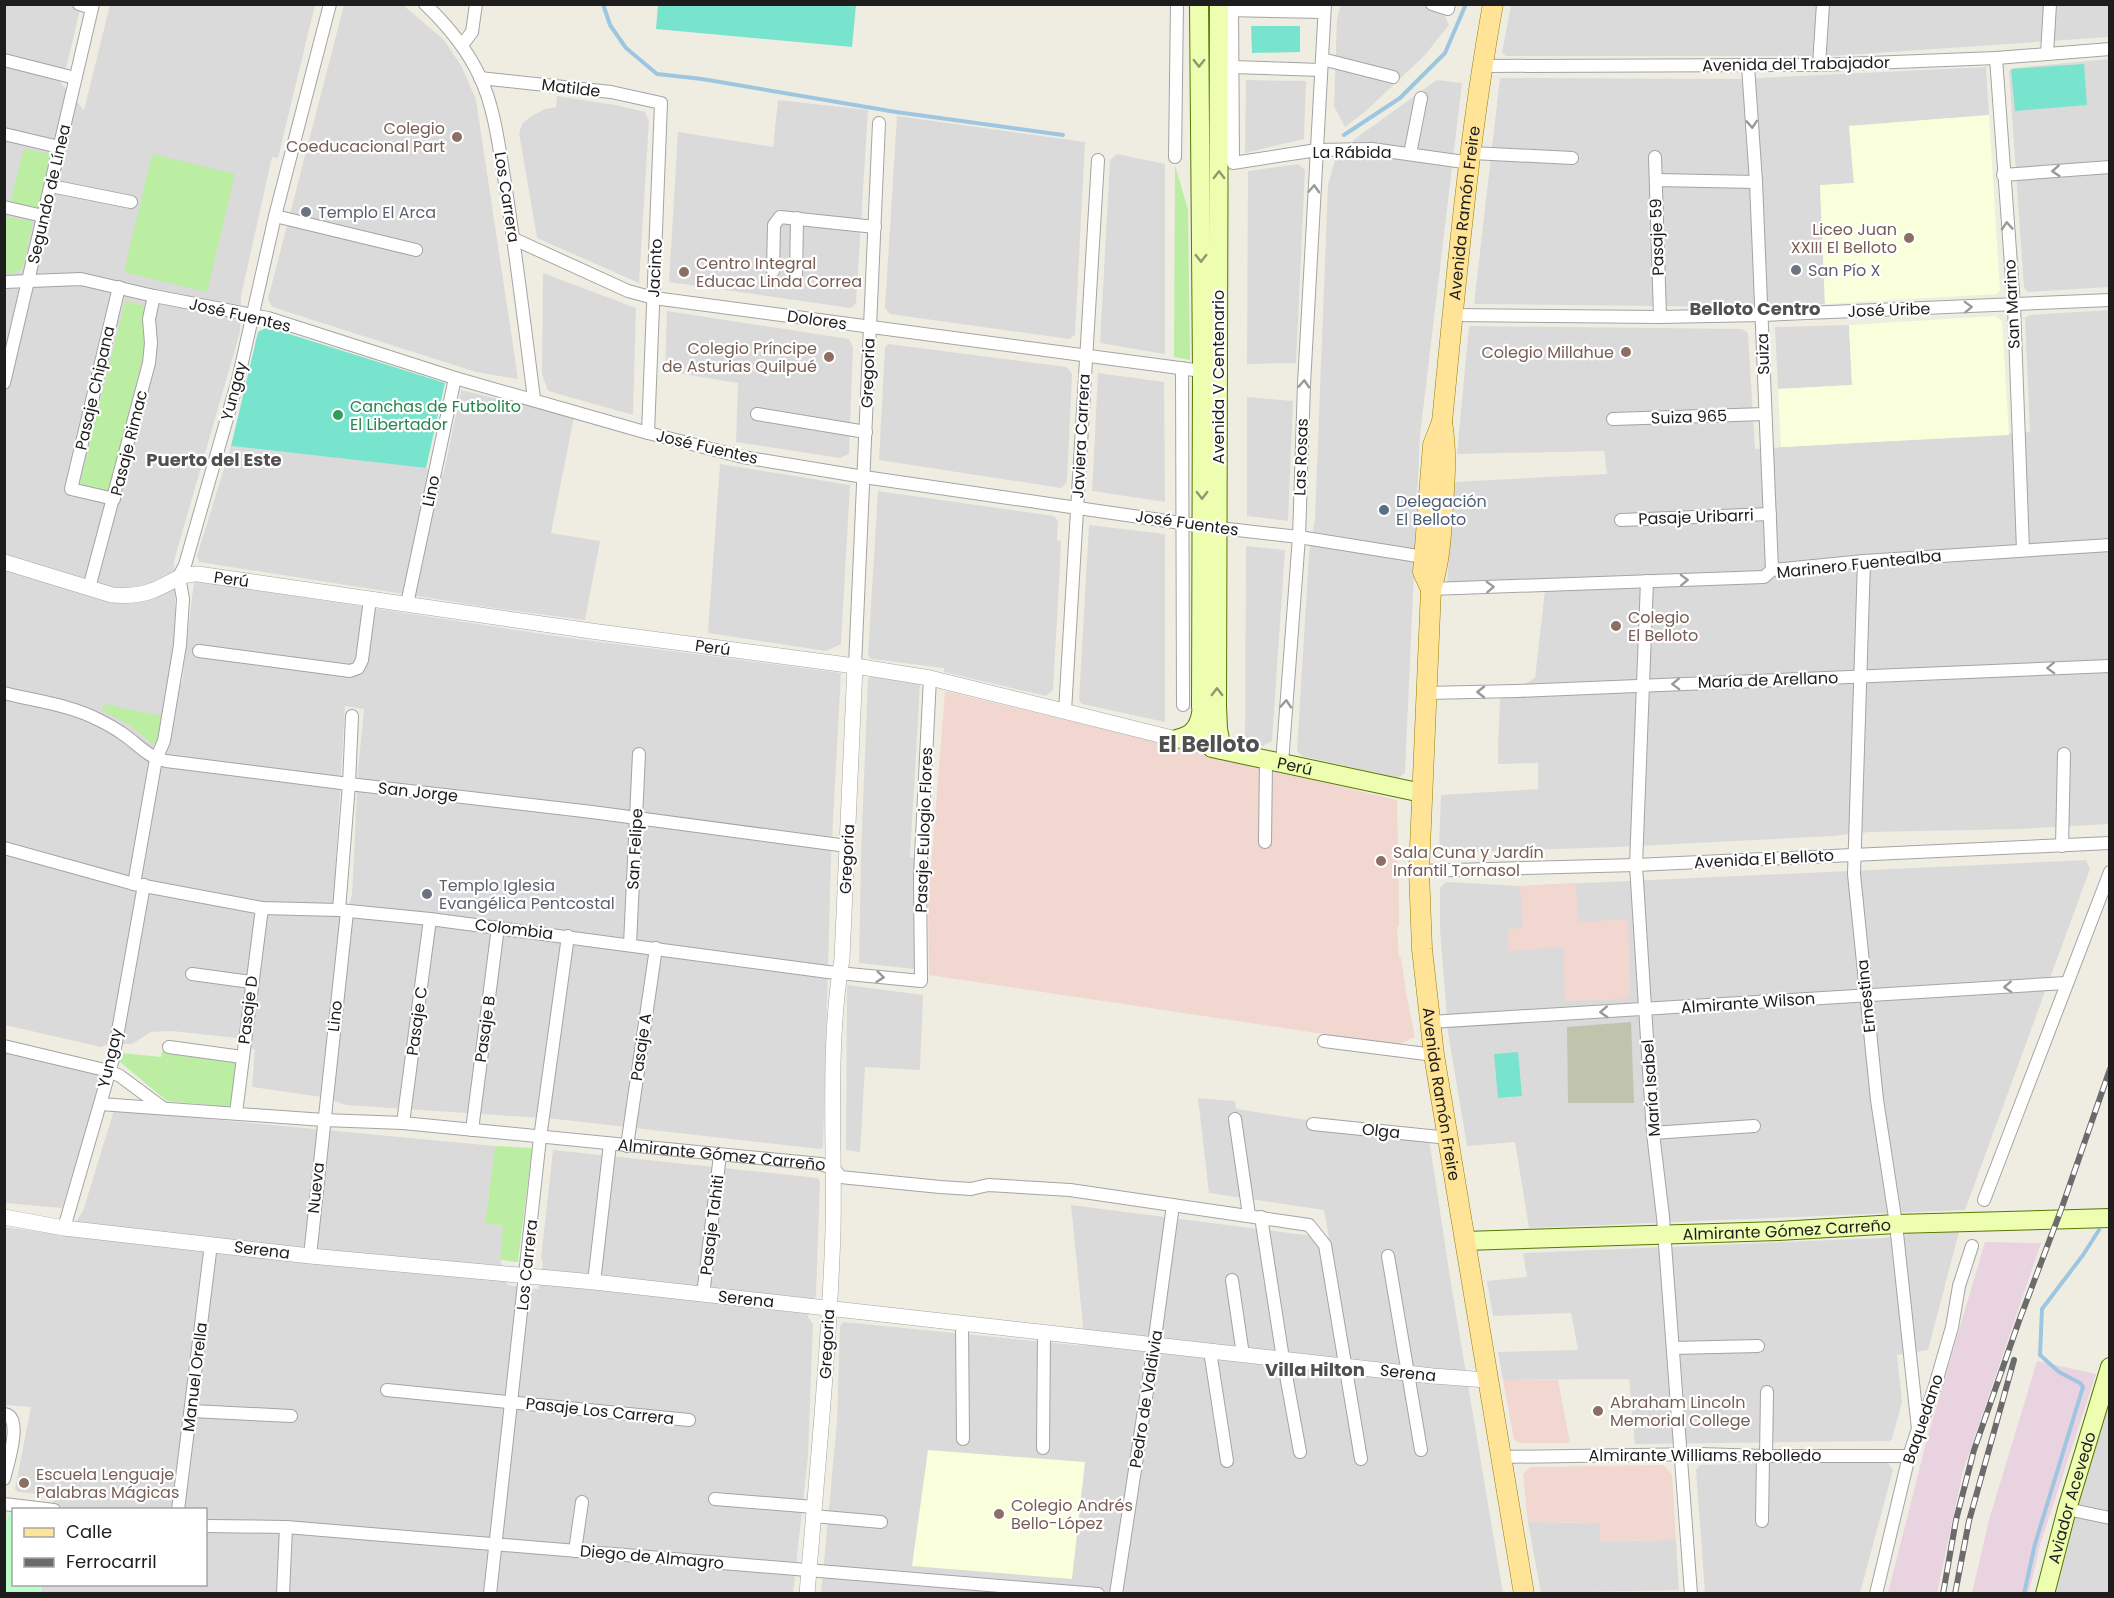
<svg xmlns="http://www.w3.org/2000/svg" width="2114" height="1598" font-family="Poppins,sans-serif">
<rect width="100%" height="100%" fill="#efede2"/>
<path fill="#dbdada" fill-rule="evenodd" d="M5,5H81L67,65L61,83L84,110L110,5H315L278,158L272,157L241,296L240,332L174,561L176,642L170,683H182L194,581L563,637L841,673L831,859L823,1147L820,1149L556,1119L346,1105L322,1097L252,1087L255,1050L236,1038L172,1031L151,1032L132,1044H109L101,1047L5,1025ZM345,706L364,709L358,770L352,895L346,914L339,910L334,894Z
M344,5H403L444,40L462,67L476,100L518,379L476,372L272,307L268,299Z
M1341,5H1440L1449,25L1425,55L1366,111L1345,127L1334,106L1337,19Z
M1511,5H2109V37L1831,56H1506L1502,53Z
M2109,59V287L2028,292L2024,288L2009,71L2014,68Z
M1986,67L1989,115L1849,126L1854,183L1820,186L1825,304L1745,307L1474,304L1500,78L1739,79Z
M1246,80L1306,81L1304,139L1245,153Z
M1437,80L1462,83L1420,436L1405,773L1398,778L1302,756L1297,751L1309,554L1315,519L1328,185L1335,160L1356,138Z
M557,96L616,105L645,112L649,121L639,283L537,238L519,133L522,124L530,117L545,109L556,107Z
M778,100L868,110L856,303L851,308L669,282L678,132L773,147Z
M897,116L1085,142L1075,335L1069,339L890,314L885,308Z
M1117,154L1165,164V354L1100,343L1110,160Z
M1298,164L1305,170L1296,363L1247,364L1248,171Z
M543,273L636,308L633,415L548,391L542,374Z
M2109,310V824L2020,829L1870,832L1833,836L1617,847L1441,853L1439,849L1441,795L1538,789V763L1498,764V747L1500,699L1535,678L1545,590L1447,583L1455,482L1607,474L1604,451L1457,454L1469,326L1742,329L1748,333L1755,449L2030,432L2025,318L2030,315Z
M667,311L849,339L853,347L849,454L840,458L736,442L738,383L665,371Z
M1849,325L1852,385L1778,389L1775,327Z
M889,344L1067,367L1072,374L1067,482L1061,488L879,460L885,347Z
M1098,373L1164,382L1165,502L1092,491Z
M461,390L574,417L551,533L600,541L585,620L493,608L199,562L197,556L231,446L426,468L443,476Z
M1247,397L1293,401L1288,521L1247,516Z
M720,464L850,485L841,644L826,651L708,633Z
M878,491L1054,516L1058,521L1057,540L1061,541L1060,566L1053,690L1046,696L944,672V668L871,659L868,654Z
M1089,525L1165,534V722L1082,704L1079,700Z
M1246,546L1285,550L1272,741L1263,746L1245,741Z
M871,676L920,684L910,857L916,858L914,969L859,963L861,853L868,679Z
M2086,860L2090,869L1965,1210L1529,1228L1515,1142L1467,1146L1448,1033L1440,929V888L1446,882L1520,886Z
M847,985L923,995L920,1070L865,1067L860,1152L846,1150Z
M5,1051L96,1073L101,1081L62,1208L5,1203Z
M1198,1098L1235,1101L1236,1109L1429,1139L1452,1290L1503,1593L821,1594L837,1422L840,1326L843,1322L1085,1346L1071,1205L1329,1238L1324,1210L1209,1193Z
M114,1110L495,1146L485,1224L503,1225L500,1260L508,1285L538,1289L543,1264L541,1258L553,1150L818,1178L820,1182L816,1295L808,1317L813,1324L808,1456L793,1593H41L42,1585L206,1584V1510L51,1509L55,1496L18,1492L15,1489L31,1407L5,1405L4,1227L67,1235L83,1211Z
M1959,1232L1928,1350L1897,1355L1902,1402L1892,1439L1889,1441L1635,1444L1629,1379L1503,1380L1498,1352L1578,1350L1571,1313L1493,1316L1487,1281L1527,1277L1523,1253L1882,1238L1910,1234Z
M2109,1402V1593L2051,1594L2079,1498Z
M1886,1460L1893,1470L1860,1593H1705L1696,1470L1700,1465Z
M1528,1522L1600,1523L1601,1541L1676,1540L1679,1590L1541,1593Z"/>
<path fill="#f1d7cf" d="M945,691L1397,800L1399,904V927H1397L1399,957H1401L1406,992L1415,1037L1398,1045L929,975L928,904Z
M1575,883L1579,922L1628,919L1630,993L1625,999L1565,1001L1563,947L1509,951L1507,929L1523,928L1520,886Z
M1503,1380H1558L1570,1443H1520L1514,1440Z
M1663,1465L1672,1474L1676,1540L1600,1541V1523L1528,1522L1523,1474L1530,1467Z"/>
<path fill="#e9d3e1" d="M1985,1242L2041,1243L1963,1471L1937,1593H1888L1927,1439Z
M2037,1361L2096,1374L2040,1545L2029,1593H1972L1989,1520Z"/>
<path fill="#f9ffdb" d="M1989,115L2000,290L1997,294L1825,304L1820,185L1854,183L1849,126Z
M1995,316L2002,321L2009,435L1781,447L1778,389L1852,385L1849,325Z
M928,1450L1085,1462L1072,1579L912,1566Z"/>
<path fill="#c0c4ad" d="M1631,1022L1634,1103H1568L1567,1027Z"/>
<path fill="#bbeda3" d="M24,149L52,154L38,208L10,203Z
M152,154L235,174L207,292L124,272Z
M1175,165L1188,210L1190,360L1174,357Z
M4,217L33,221L23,268L14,273H5Z
M125,301L146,306L143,317L145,348L109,491L103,492L83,487L80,482Z
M104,704L162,716L158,741L154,745L128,724L103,711Z
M162,1051L237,1059L232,1107L167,1101L120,1062L121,1053L161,1057Z
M495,1146L532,1148L518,1262L500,1260L503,1225L485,1224Z"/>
<path fill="#bbfdcb" d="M10,1512L13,1513L14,1584L42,1585L41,1593H5V1525Z"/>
<path fill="#79e4cd" d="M658,5H856L852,47L656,29Z
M1251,26H1300V52L1252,53Z
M2084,64L2087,105L2015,111L2011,69Z
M267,327L445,383L426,468L231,446L258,332Z
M1518,1052L1522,1096L1498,1098L1494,1054Z"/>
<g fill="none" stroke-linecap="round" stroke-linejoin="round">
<path stroke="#9fc6e0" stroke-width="4" d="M603,4L610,25L626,48L657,74L702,79L896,112L1063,135
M1344,135L1400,98L1445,53L1466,4
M2024,1594L2035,1544L2083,1387L2080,1383L2059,1372L2040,1355L2042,1309L2083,1255L2099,1230"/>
<defs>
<g id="minor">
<path d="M79,4L92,8"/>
<path d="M425,4C447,25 467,49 480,77C495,109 499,148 505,183C516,255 525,327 534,399"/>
<path d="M1232,4L1233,163L1317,150L1372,149L1471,163"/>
<path d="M1432,4L1448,9L1449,4"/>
<path d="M1226,10L1324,12"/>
<path d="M462,45L472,32L476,4"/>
<path d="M2047,54L2050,4"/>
<path d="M1996,58L2014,306L2023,550"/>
<path d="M1322,59L1393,77"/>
<path d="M4,60L75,78"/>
<path d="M1819,65L1823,4"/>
<path d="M1482,66L1819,65L1996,58L2110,49"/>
<path d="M1748,66L1756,182L1772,570"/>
<path d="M1232,67L1321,70"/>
<path d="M480,78L611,92L661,103L648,433"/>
<path d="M4,134L59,147"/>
<path d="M1472,153L1572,158"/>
<path d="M1410,154L1421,98"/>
<path d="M1175,157L1177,4"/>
<path d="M1655,157L1660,317"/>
<path d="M2003,175L2110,167"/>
<path d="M1656,180L1756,182"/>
<path d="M51,186L131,202"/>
<path d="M4,207L43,216"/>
<path d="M275,216L416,250"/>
<path d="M514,239L628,291L654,298L1202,371"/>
<path d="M773,271L774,225L780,217L875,227"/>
<path d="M796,278L797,218"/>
<path d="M4,282L81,279L154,296L268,318L455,378L648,433L743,457L864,477L1202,526L1299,537L1424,557"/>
<path d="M1453,315L1660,317L1762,315L2110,300"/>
<path d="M1182,368L1183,705"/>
<path d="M4,383L93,4"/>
<path d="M757,414L866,432"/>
<path d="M1613,419L1765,414"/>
<path d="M114,499L71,489L119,287"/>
<path d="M1621,520L1770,514"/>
<path d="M1864,561L1854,874L1877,1100L1896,1224L1918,1429"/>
<path d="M1647,581L1636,865L1653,1133L1663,1217L1691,1594"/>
<path d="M89,588L149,363L151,343L149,319L154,296"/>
<path d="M1431,589L1764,577L1772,570L1864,561L2110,545"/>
<path d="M407,604L455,378"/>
<path d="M199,651L350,671L358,668L362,660L370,599"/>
<path d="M855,666L879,123"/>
<path d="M4,693C35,701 71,705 99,720C107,724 116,729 123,734C138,744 147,757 166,761L349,784L592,812L847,846"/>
<path d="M1426,693L1517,691L2110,666"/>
<path d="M1065,711L1098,160"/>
<path d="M1282,763L1299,537L1304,384L1325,4"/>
<path d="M1265,842L1266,760"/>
<path d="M2062,846L2064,754"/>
<path d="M4,848L134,884L262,908L339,910L430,919L828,972L921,981L920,876L930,678"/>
<path d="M1419,871L1636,865L2110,843"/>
<path d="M134,884L156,759L164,741L180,645L183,599L179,576L185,565L238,380L275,216L330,4"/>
<path d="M339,910L349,784L352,716"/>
<path d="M630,944L639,754"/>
<path d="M192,974L251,982"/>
<path d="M1430,1022L2066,983"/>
<path d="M1324,1041L1434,1055"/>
<path d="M4,1046L109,1071L120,1076L163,1108"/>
<path d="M169,1047L242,1057"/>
<path id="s1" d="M100,1104L324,1120L403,1123L821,1164L834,1169L841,1177L850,1178L940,1187L971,1189L988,1185L1070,1190L1309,1225L1325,1245L1361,1459"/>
<path d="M236,1113L262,908"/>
<path d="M1235,1119L1249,1215"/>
<path d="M403,1123L430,919"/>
<path d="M1313,1124L1449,1138"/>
<path d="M472,1130L498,927"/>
<path d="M1653,1133L1754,1126"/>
<path d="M627,1146L656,948"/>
<path d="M1984,1200L2110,872"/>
<path d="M1261,1217L1283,1359L1300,1452"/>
<path d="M64,1228L113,1059L144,885"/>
<path d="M310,1256L347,912"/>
<path d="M1388,1256L1421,1450"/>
<path d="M1232,1280L1243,1355"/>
<path d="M594,1282L610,1144"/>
<path d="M703,1295L720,1155"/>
<path d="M962,1323L963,1439"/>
<path d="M1673,1348L1758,1346"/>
<path d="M1210,1351L1227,1461"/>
<path d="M387,1390L689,1420"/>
<path d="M192,1411L291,1416"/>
<path d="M4,1414C24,1416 7,1466 4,1479"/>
<path d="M1043,1448L1044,1333"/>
<path d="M1766,1456L1767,1392"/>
<path d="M1501,1457L1700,1454L1763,1456H1909"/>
<path d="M715,1499L814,1507"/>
<path d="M4,1504L54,1510"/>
<path d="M2067,1509L2110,1518"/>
<path d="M178,1510L211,1244"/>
<path d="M813,1516L881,1522"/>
<path d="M1762,1521L1763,1456"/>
<path d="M206,1526L286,1527L1098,1594"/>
<path d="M575,1551L582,1502"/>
<path d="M283,1594L286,1527"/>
<path d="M490,1594L540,1138L568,936"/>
<path d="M1116,1594L1154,1345L1173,1205"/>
<path d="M1876,1594L1909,1456L1918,1429L1926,1412L1935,1386L1952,1327L1959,1286L1972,1246"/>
</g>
<g id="tertiary">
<path id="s2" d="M4,562L112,595C126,596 140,596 154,590C170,584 180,573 198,574L591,631L855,666L930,678L1212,748"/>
<path d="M4,1217L64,1228L310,1256L594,1282L1433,1376L1487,1380"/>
<path d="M807,1594C817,1473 829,1352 833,1231C835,1142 827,1046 842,959L855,666"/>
</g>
<g id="secondary">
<path id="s3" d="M1199,4L1202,371L1201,706L1203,730L1212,748L1422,793"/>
<path d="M1219,4L1217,706L1218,729L1222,750"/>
<path d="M1176,739C1191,736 1198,729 1201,714"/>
<path id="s4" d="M1465,1241L1778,1231L1896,1224L2110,1218"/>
<path id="s5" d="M2045,1594L2067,1509L2110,1367"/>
</g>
<g id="primary">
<path id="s6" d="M1442,422C1447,452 1445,477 1443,506C1441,535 1440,562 1431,589L1419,871L1422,949L1434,1055L1524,1594"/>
<path id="s7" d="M1431,589L1423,572L1433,445L1442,422C1456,283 1468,142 1493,4"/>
</g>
</defs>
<use href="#minor" stroke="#a4a4a4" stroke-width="14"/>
<use href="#tertiary" stroke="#a4a4a4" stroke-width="16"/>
<use href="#secondary" stroke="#567800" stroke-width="20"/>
<use href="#primary" stroke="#967e00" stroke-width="21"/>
<use href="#minor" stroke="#fff" stroke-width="12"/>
<use href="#tertiary" stroke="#fff" stroke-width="15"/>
<use href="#secondary" stroke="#edfeb1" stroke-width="18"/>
<use href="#primary" stroke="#ffe497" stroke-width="20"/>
<defs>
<path id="rail" d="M1943,1594L1956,1520L1974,1450L2019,1321L2061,1210L2110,1069
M1955,1594L1969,1521L2014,1360"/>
</defs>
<use href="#rail" stroke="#6b6b6b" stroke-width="6"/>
<use href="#rail" stroke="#fff" stroke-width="4" stroke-dasharray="11" stroke-linecap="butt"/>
</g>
<defs><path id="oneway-chevron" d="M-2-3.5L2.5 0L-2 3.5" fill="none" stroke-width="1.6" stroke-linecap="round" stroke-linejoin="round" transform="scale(1.5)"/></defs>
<g stroke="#8f996e">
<use href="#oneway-chevron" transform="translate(1199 63) rotate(90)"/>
<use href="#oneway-chevron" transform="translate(1219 175) rotate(-90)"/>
<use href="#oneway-chevron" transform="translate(1201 258) rotate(90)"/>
<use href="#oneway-chevron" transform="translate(1202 495) rotate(90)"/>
<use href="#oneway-chevron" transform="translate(1217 692) rotate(-90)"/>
</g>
<g stroke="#999">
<use href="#oneway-chevron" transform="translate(1752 124) rotate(86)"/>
<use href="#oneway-chevron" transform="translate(2056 171) rotate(176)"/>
<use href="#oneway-chevron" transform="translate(1314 189) rotate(-87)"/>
<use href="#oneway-chevron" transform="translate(2007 226) rotate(-94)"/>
<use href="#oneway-chevron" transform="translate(1968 307) rotate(-2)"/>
<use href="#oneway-chevron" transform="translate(1304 384) rotate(-87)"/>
<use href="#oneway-chevron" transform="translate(1684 580) rotate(-2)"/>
<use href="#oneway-chevron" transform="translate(1490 587) rotate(-2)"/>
<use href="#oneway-chevron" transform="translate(2051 668) rotate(178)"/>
<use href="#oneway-chevron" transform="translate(1676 684) rotate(178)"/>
<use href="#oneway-chevron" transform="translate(1481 692) rotate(180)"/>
<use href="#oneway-chevron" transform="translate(1286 704) rotate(-86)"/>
<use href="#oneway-chevron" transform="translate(880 977) rotate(6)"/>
<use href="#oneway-chevron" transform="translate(2008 987) rotate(177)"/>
<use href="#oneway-chevron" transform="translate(1604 1012) rotate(177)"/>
</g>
<g fill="#8d6e63" stroke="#fff" stroke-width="2">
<circle cx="457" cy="137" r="6"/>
<circle cx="1909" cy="238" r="6"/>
<circle cx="684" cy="272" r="6"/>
<circle cx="1626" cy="352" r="6"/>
<circle cx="829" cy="357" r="6"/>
<circle cx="1616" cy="626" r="6"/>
<circle cx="1381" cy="861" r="6"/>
<circle cx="1598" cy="1411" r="6"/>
<circle cx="24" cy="1483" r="6"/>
<circle cx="999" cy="1514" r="6"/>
</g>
<g fill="#6b7280" stroke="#fff" stroke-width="2">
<circle cx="306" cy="212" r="6"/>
<circle cx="1796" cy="270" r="6"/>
<circle cx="427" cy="894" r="6"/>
</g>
<circle fill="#2e9e5b" stroke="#fff" stroke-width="2" cx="338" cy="415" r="6"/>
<circle fill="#5c6f8a" stroke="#fff" stroke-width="2" cx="1384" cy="510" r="6"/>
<g text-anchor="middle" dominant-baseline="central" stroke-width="4.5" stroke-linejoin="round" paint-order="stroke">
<g font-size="16" fill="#1d1d1d" stroke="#fff">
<text transform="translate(1796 64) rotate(-1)">Avenida del Trabajador</text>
<text transform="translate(571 88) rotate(7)">Matilde</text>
<text x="1352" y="152">La Rábida</text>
<text transform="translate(49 194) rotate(-77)">Segundo de Línea</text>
<text transform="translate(507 197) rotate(81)">Los Carrera</text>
<text stroke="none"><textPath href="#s7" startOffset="381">Avenida Ramón Freire</textPath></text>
<text transform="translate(1657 237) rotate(-92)">Pasaje 59</text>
<text transform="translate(655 268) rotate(-87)">Jacinto</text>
<text transform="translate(2012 304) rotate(-93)">San Marino</text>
<text transform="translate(1889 310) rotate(-2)">José Uribe</text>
<text transform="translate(240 315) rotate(13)">José Fuentes</text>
<text transform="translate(817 320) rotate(8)">Dolores</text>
<text transform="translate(1763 354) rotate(-92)">Suiza</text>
<text transform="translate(868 373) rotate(-88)">Gregoria</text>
<text transform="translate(1218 377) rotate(-90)">Avenida V Centenario</text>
<text transform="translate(95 388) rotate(-77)">Pasaje Chipana</text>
<text transform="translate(234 391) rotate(-75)">Yungay</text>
<text transform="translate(1689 417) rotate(-2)">Suiza 965</text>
<text transform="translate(1081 436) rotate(-87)">Javiera Carrera</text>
<text transform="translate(129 443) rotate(-76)">Pasaje Rimac</text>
<text transform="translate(707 447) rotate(13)">José Fuentes</text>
<text transform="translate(1301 457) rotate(-88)">Las Rosas</text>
<text transform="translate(431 491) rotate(-78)">Lino</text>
<text transform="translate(1696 517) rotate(-2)">Pasaje Uribarri</text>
<text transform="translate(1187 523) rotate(8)">José Fuentes</text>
<text transform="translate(1859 564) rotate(-6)">Marinero Fuentealba</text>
<text stroke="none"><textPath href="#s2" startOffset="237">Perú</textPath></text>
<text stroke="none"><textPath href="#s2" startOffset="723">Perú</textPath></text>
<text transform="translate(1768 680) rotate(-2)">María de Arellano</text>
<text stroke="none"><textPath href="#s3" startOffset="831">Perú</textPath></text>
<text transform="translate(418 792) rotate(6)">San Jorge</text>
<text transform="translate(924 830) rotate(-88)">Pasaje Eulogio Flores</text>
<text transform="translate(635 849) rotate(-87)">San Felipe</text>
<text transform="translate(847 859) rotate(-87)">Gregoria</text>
<text transform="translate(1764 859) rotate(-3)">Avenida El Belloto</text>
<text transform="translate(514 929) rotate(7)">Colombia</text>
<text transform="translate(1866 996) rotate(-96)">Ernestina</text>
<text transform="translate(1748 1003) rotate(-4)">Almirante Wilson</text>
<text transform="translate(248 1010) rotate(-83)">Pasaje D</text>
<text transform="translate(335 1016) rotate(-84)">Lino</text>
<text transform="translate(417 1021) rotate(-82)">Pasaje C</text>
<text transform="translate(485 1029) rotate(-82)">Pasaje B</text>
<text transform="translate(641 1047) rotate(-82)">Pasaje A</text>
<text transform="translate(110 1058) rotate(-77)">Yungay</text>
<text transform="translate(1651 1088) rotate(-94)">María Isabel</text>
<text stroke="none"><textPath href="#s6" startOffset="675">Avenida Ramón Freire</textPath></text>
<text transform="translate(1381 1131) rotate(6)">Olga</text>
<text stroke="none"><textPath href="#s1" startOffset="624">Almirante Gómez Carreño</textPath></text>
<text transform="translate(316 1188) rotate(-84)">Nueva</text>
<text transform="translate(712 1225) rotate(-83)">Pasaje Tahiti</text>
<text stroke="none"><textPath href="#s4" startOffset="322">Almirante Gómez Carreño</textPath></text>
<text transform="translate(262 1250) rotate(7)">Serena</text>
<text transform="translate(527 1265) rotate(-84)">Los Carrera</text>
<text transform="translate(746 1299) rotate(6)">Serena</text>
<text transform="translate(827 1344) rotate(-87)">Gregoria</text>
<text transform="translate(1408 1373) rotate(6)">Serena</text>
<text transform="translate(195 1377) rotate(-83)">Manuel Orella</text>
<text transform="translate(1146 1399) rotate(-81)">Pedro de Valdivia</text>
<text transform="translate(600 1411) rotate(6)">Pasaje Los Carrera</text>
<text transform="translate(1923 1419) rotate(-71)">Baquedano</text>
<text x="1705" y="1455">Almirante Williams Rebolledo</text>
<text stroke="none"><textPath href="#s5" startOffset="100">Aviador Acevedo</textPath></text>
<text transform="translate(652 1557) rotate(5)">Diego de Almagro</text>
</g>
<g font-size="16" fill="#785e54" stroke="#fff" text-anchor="start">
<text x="445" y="128" text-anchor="end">Colegio<tspan x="445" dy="18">Coeducacional Part</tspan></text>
<text x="1897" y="229" text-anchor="end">Liceo Juan<tspan x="1897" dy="18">XXIII El Belloto</tspan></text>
<text x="696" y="263">Centro Integral<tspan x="696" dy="18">Educac Linda Correa</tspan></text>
<text x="817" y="348" text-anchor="end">Colegio Príncipe<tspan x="817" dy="18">de Asturias Quilpué</tspan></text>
<text x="1614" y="352" text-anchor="end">Colegio Millahue</text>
<text x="1628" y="617">Colegio<tspan x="1628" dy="18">El Belloto</tspan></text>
<text x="1393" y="852">Sala Cuna y Jardín<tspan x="1393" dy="18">Infantil Tornasol</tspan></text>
<text x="1610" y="1402">Abraham Lincoln<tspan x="1610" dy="18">Memorial College</tspan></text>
<text x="36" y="1474">Escuela Lenguaje<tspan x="36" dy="18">Palabras Mágicas</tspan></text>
<text x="1011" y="1505">Colegio Andrés<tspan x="1011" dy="18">Bello-López</tspan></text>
</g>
<g font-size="16" fill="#5b616d" stroke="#fff" text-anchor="start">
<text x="318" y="212">Templo El Arca</text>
<text x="1808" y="270">San Pío X</text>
<text x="439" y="885">Templo Iglesia<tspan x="439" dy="18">Evangélica Pentcostal</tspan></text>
</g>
<g font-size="16" fill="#27864d" stroke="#fff" text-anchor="start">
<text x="350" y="406">Canchas de Futbolito<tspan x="350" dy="18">El Libertador</tspan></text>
</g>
<g font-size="16" fill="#4e5e75" stroke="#fff" text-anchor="start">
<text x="1396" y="501">Delegación<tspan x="1396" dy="18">El Belloto</tspan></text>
</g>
<g font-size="18" font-weight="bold" fill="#505050" stroke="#fff">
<text x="1755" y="308">Belloto Centro</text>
<text x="214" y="459">Puerto del Este</text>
<text x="1315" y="1369">Villa Hilton</text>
</g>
<g font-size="22" font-weight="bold" fill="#505050" stroke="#fff">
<text x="1209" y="744">El Belloto</text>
</g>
</g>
<rect width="2114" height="1598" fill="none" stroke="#1d1d1d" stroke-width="12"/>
<rect x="12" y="1508" width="195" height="78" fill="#ffffff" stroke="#a5a5a5" stroke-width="1.5"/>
<rect x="24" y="1528" width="30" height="9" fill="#ffe497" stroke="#a5a5a5" stroke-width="1.5"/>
<text x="66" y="1538" font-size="18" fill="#1d1d1d">Calle</text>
<rect x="24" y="1558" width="30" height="9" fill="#6b6b6b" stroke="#a5a5a5" stroke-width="1.5"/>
<text x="66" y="1568" font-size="18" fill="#1d1d1d">Ferrocarril</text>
</svg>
